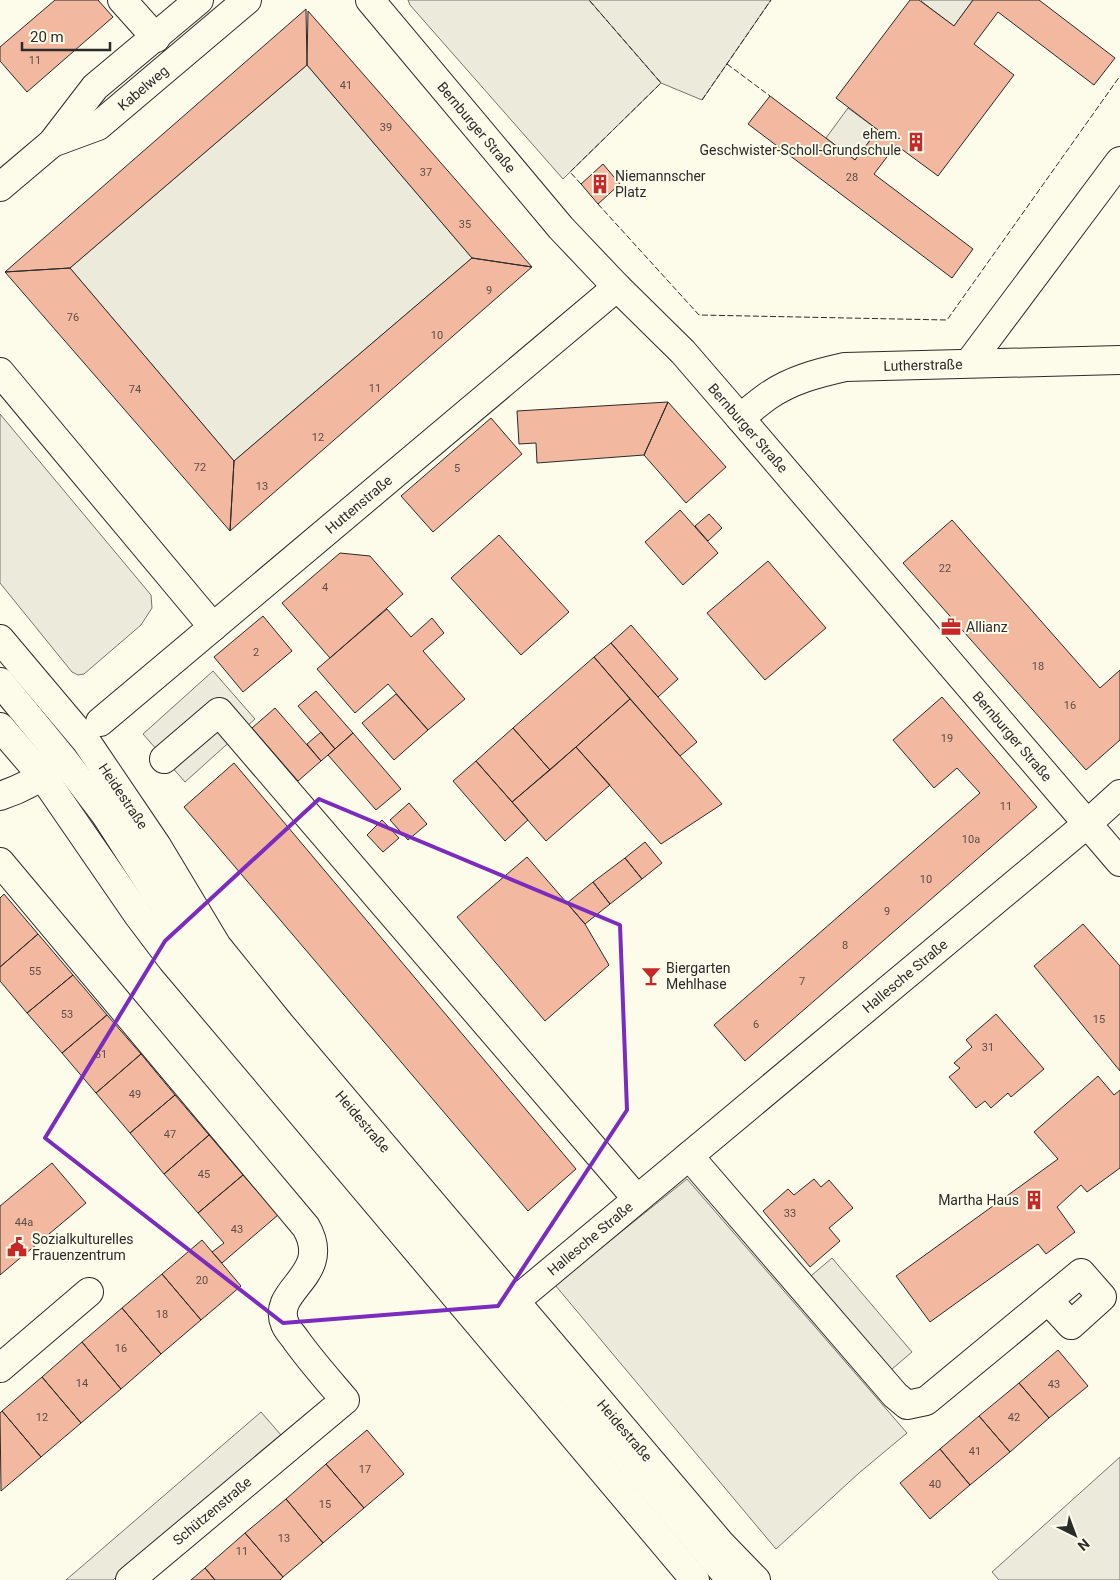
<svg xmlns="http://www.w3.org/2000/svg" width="1120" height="1580" font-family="Roboto,sans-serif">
<rect width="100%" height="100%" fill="#fdfbea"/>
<path fill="#ecebdb" stroke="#74746e" d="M589,0H771L702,100L661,83Z
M922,0H973L954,26L921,1Z
M307,65L472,258L234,461L70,268Z
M848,108L878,130L855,160L826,138Z
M0,414L151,595L152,608L141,625L84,674L78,675L72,672L0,583Z
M687,1179L907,1433L859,1473L776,1549L555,1285Z"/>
<path fill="#eceadb" stroke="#74746e" d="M408,0H589L661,83L563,179L410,5Z
M213,671L255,719L185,782L143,734Z
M832,1258L912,1352L885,1375L805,1281Z
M261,1412L281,1435L113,1580H66Z
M1120,1457V1580H999L992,1572Z"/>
<path fill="#f2b8a0" stroke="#2b2b2b" d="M55,0H98L113,17L27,92L0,61V47Z
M910,0H919L954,26L973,0H1039L1115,58L1094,85L998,12L974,44L1014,75L938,176L896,145L874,174L973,249L952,278L748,124L770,96L855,160L878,130L836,98Z
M306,9L307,65L70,268L5,272Z
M308,11L532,267L472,258L307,65Z
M603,164L620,184L598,204L581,184Z
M472,258L532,267L230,531L234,461Z
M70,268L234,461L230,531L5,272Z
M668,402L726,467L686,503L644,455Z
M668,402L644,455L537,463L536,443L519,444L517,411Z
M491,418L522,454L433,532L401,496Z
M680,510L718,553L683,585L645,542Z
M709,514L722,528L708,541L695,526Z
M952,520L1100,688L1120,670V740L1086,770L903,563Z
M499,535L569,612L521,655L451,578Z
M340,553L370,556L403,594L330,658L282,603Z
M768,561L826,628L765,680L707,613Z
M387,609L411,637L432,618L444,633L423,651L465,699L428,730L388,684L355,713L317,669Z
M263,616L292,651L243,692L214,657Z
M631,625L678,679L658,697L611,643Z
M611,643L697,742L680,756L594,657Z
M594,657L630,699L550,770L513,728Z
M316,691L353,733L335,749L298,706Z
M396,694L428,730L394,760L362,723Z
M942,697L1037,807L745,1061L714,1025L980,793L957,768L934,788L893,740Z
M630,699L722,804L661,844L576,747Z
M275,708L321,761L298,781L252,728Z
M513,728L550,770L512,802L476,761Z
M321,732L335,749L321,761L307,744Z
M353,733L401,789L376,810L328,755Z
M576,747L610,785L546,841L512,802Z
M476,761L528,820L505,841L453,781Z
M234,763L576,1169L528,1211L184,807Z
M409,803L427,824L408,840L390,820Z
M382,820L399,838L383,852L367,835Z
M645,842L662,863L642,879L625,858Z
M527,857L585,924L609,965L545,1021L457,917Z
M625,858L642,879L610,904L593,882Z
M593,882L610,904L585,924L567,903Z
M4,894L38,934L0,967V898Z
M1083,924L1120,966V1071L1034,966Z
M38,934L73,975L27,1013L0,981V967Z
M73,975L107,1015L62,1053L27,1013Z
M996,1014L1044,1069L1011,1097L1008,1093L991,1108L985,1101L976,1108L949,1077L960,1068L954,1063L972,1047L966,1040Z
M107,1015L141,1054L96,1093L62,1053Z
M141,1054L175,1095L130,1133L96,1093Z
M1098,1076L1114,1095L1120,1090V1168L1087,1192L1081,1185L1057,1207L1075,1232L1046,1254L1038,1244L930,1322L896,1276L1058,1159L1034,1132Z
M175,1095L209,1135L164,1174L130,1133Z
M209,1135L243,1175L198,1213L164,1174Z
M52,1163L86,1203L0,1275V1206Z
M243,1175L278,1215L222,1263L212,1252L224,1243L198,1213Z
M814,1179L821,1187L829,1180L853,1208L829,1228L840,1241L810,1267L763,1211L788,1189L794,1195Z
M202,1240L241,1286L201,1320L162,1274Z
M162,1274L201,1320L161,1354L122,1308Z
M122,1308L161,1354L121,1389L82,1342Z
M82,1342L121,1389L81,1423L42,1377Z
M1058,1350L1088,1386L1049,1418L1019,1383Z
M42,1377L81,1423L41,1457L2,1411Z
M1019,1383L1049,1418L1010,1452L979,1416Z
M2,1411L41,1457L1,1491L0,1413Z
M979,1416L1010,1452L970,1485L940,1449Z
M367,1430L404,1474L364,1508L326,1464Z
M940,1449L970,1485L930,1519L900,1483Z
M326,1464L364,1508L323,1543L286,1499Z
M286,1499L323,1543L283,1577L245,1533Z
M245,1533L283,1577L280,1580H215L205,1568Z
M205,1568L215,1580H191Z"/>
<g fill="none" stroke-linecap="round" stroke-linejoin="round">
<defs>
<g id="minor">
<path d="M122,0L156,38"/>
<path d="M969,363L1120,161"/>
<path d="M0,372L213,627"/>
<path id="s1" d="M740,418L1120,862"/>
<path d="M0,682L64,760L105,814L156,893L192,942L731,1580"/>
<path id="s2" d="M100,722L617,287"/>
<path d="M164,759L219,712L637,1199"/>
<path d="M0,796C24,788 42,778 62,762"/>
<path d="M0,862L306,1227C334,1276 270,1289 285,1324C287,1330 293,1335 296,1340C311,1361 328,1380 345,1400L130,1580"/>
<path d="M689,1156L895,1395L907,1405L926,1401L1081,1273L1102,1297L1071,1325L1048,1300"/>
<path id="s3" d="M514,1302L1087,824L1120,794"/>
<path d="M0,1368L89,1292"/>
</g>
<g id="major">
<path id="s4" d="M370,0L561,228L617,287L683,352L740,418C749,411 758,403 768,396C791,380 818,373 845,367L1120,360"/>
<path id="s5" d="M52,143L98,126L247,0"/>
<path d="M0,187L52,143L95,87L199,0"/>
<path id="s6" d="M0,639L86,741L157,846L217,946L280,1024L721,1544L756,1580"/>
<path d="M0,727L43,777L138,915L172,960L695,1580"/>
</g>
</defs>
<use href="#minor" stroke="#2b2b2b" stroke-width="30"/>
<use href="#major" stroke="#2b2b2b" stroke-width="30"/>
<use href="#minor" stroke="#fdfbea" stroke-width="28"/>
<use href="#major" stroke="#fdfbea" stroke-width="28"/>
<path stroke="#2b2b2b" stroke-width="1" stroke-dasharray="6 2.5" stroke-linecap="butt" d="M727,64L770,96
M702,100L771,0
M581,184L570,172L661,83L589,0
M598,204L699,315L947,320L1120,76"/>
</g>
<path fill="none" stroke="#7b2cbf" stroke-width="4" stroke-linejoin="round" d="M319,799L620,925L627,1110L498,1306L283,1323L45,1138L165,941Z"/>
<defs>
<symbol id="building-bare" viewBox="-9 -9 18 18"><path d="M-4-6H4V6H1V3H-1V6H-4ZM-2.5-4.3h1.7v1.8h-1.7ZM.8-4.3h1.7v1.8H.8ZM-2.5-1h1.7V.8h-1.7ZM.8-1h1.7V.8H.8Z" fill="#c62828" stroke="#fdfbea" stroke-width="2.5" paint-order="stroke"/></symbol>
<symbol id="office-bare" viewBox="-9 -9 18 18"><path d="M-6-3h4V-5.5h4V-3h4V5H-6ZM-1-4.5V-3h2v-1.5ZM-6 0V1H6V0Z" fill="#c62828" stroke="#fdfbea" stroke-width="2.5" paint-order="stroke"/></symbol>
<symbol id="bar-bare" viewBox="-9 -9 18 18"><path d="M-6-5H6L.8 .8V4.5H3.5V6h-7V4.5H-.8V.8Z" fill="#c62828" stroke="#fdfbea" stroke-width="2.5" paint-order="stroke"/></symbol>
<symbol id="civic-bare" viewBox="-9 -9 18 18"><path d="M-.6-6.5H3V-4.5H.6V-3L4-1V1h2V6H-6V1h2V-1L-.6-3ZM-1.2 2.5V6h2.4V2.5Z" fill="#c62828" stroke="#fdfbea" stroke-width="2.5" paint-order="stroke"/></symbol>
</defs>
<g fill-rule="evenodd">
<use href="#building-bare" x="902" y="128" width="28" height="28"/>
<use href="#building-bare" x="586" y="170" width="28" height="28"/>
<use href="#office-bare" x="937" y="613" width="28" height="28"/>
<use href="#bar-bare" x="637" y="962" width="28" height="28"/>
<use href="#building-bare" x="1020" y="1186" width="28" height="28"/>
<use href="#civic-bare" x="3" y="1233" width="28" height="28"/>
</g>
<g text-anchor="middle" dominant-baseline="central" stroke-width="4" stroke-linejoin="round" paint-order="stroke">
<g font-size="11" fill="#5d4e48">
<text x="35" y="60">11</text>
<text x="346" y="85">41</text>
<text x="386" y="127">39</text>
<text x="426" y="172">37</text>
<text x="852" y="177">28</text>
<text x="465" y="224">35</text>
<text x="489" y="290">9</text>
<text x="73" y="317">76</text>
<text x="437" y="335">10</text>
<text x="375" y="388">11</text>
<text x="135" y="389">74</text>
<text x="318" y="437">12</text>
<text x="200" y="467">72</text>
<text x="457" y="468">5</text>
<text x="262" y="486">13</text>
<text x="945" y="568">22</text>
<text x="325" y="587">4</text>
<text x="256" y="652">2</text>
<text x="1038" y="666">18</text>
<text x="1070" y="705">16</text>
<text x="947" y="738">19</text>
<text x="1006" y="806">11</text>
<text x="971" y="839">10a</text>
<text x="926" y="879">10</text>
<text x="887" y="911">9</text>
<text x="845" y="945">8</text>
<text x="35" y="971">55</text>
<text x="802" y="981">7</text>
<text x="67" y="1014">53</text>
<text x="1099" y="1019">15</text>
<text x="756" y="1024">6</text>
<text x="988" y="1047">31</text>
<text x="101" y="1054">51</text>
<text x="135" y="1094">49</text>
<text x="170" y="1134">47</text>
<text x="204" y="1174">45</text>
<text x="790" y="1213">33</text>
<text x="24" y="1222">44a</text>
<text x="237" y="1229">43</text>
<text x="202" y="1280">20</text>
<text x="162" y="1314">18</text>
<text x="121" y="1348">16</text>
<text x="82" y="1383">14</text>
<text x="1054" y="1384">43</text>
<text x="42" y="1417">12</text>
<text x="1014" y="1417">42</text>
<text x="975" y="1451">41</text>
<text x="365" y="1469">17</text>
<text x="935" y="1484">40</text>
<text x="325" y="1504">15</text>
<text x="284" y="1538">13</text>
<text x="242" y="1551">11</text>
</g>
<g font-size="14" fill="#2b2b2b" stroke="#fdfbea">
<text stroke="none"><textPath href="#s5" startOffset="108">Kabelweg</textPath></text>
<text stroke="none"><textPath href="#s4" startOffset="166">Bernburger Straße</textPath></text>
<text stroke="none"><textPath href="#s4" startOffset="755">Lutherstraße</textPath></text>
<text transform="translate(748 428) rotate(49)">Bernburger Straße</text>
<text stroke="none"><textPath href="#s2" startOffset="338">Huttenstraße</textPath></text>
<text stroke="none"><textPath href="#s1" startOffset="419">Bernburger Straße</textPath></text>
<text stroke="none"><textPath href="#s6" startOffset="200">Heidestraße</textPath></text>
<text stroke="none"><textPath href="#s3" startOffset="509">Hallesche Straße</textPath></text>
<text stroke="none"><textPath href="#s6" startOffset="605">Heidestraße</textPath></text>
<text stroke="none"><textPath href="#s3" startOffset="99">Hallesche Straße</textPath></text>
<text stroke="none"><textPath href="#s6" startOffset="1010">Heidestraße</textPath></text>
<text transform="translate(212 1511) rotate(-40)">Schützenstraße</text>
</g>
<g font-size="14" fill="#2b2b2b" stroke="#fdfbea" text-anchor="start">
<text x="901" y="134" text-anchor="end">ehem.<tspan x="901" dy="16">Geschwister-Scholl-Grundschule</tspan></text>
<text x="615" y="176">Niemannscher<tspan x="615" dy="16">Platz</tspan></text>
<text x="966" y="627">Allianz</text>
<text x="666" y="968">Biergarten<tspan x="666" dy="16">Mehlhase</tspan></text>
<text x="1019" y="1200" text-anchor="end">Martha Haus</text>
<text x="32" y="1239">Sozialkulturelles<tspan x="32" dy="16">Frauenzentrum</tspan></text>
</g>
</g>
<g transform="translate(1075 1535) rotate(138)" stroke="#fdfbea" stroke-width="4" paint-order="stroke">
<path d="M0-4L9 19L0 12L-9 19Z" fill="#2b2b2b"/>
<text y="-8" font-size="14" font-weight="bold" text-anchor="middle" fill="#2b2b2b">N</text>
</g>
<path d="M22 42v8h88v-8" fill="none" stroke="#2b2b2b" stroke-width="2.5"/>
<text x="30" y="42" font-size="15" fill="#2b2b2b" stroke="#fdfbea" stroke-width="4" paint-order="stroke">20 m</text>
</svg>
